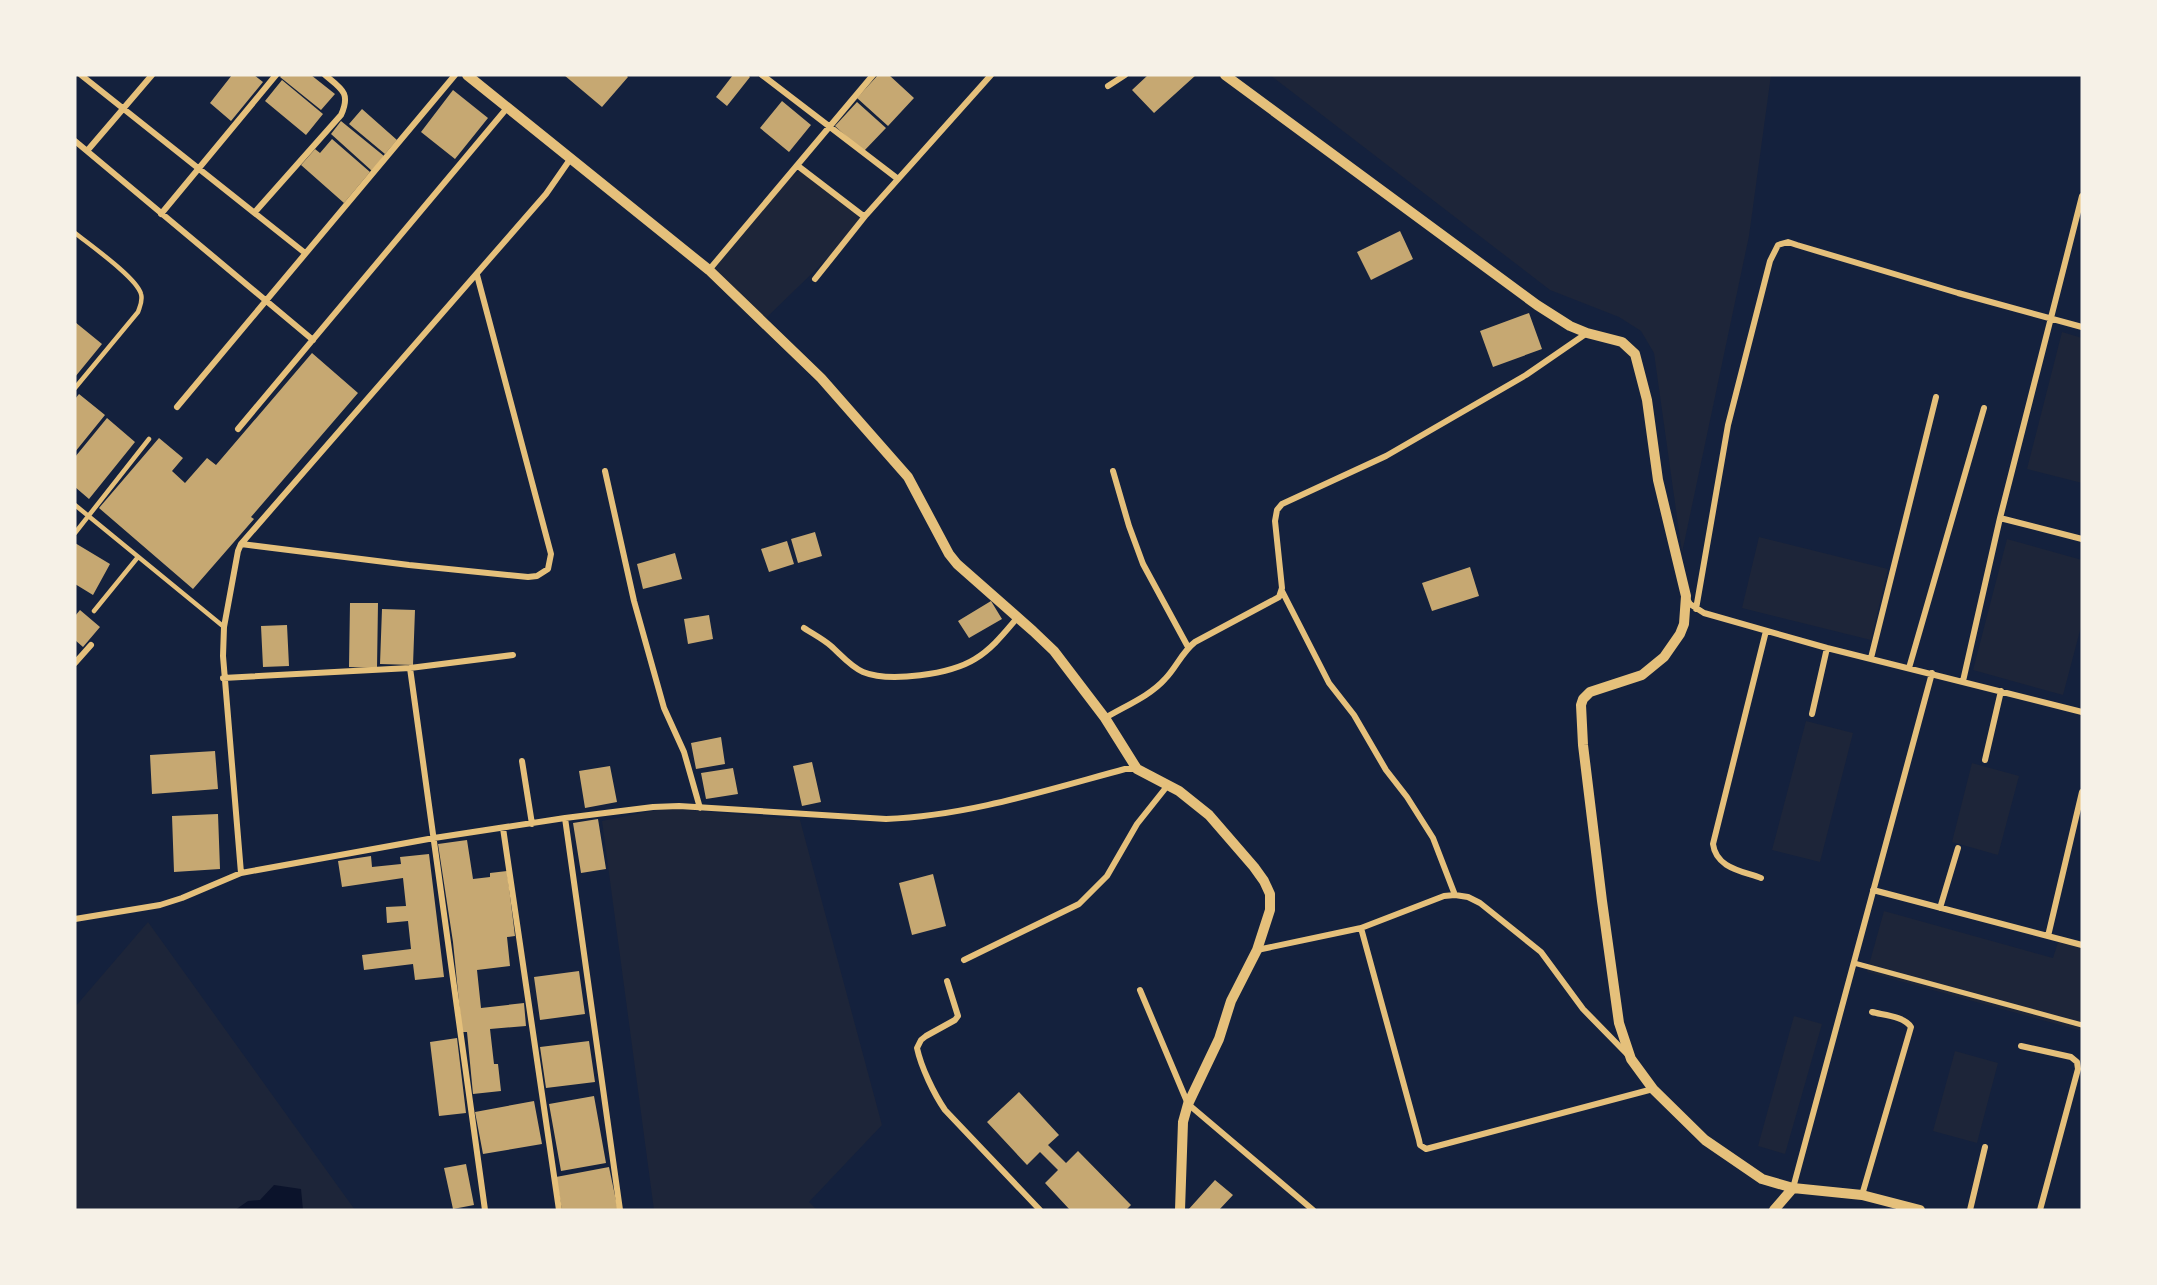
<svg xmlns="http://www.w3.org/2000/svg" width="2157" height="1285" font-family="Lato,sans-serif">
<rect width="100%" height="100%" fill="#14213d"/>
<path fill="#1d2539" d="M1270,75H1771L1749,236L1682,553L1654,353L1641,331L1619,317L1550,290Z
M801,170L860,218L831,255L766,318L713,268L789,179Z
M2062,332L2082,338V483L2027,469Z
M1759,537L1888,569L1871,640L1742,608Z
M2007,539L2082,560V623L2063,695L1973,670Z
M1806,721L1853,733L1820,862L1772,850Z
M1972,763L2019,776L1998,855L1952,842Z
M667,808L800,820L882,1125L809,1202L817,1210H654L602,821Z
M1884,911L2053,958L2060,936L2082,942V1031L1867,972Z
M148,922L355,1210H75V1007Z
M1794,1016L1822,1024L1785,1154L1758,1146Z
M1955,1051L1998,1063L1977,1143L1933,1131Z"/>
<path fill="#0b132b" d="M274,1185L301,1189L303,1210H235L248,1201L260,1200Z"/>
<path fill="#c6a872" d="M232,75H254L263,82L231,121L210,103Z
M282,75H311L335,94L321,110L280,77Z
M564,75H626L628,77L602,107Z
M733,75H748L750,77L727,106L716,97Z
M878,75H889L914,98L888,126L857,98Z
M1148,75H1196L1154,113L1132,90Z
M282,80L323,114L306,135L265,101Z
M453,90L488,118L455,159L421,132Z
M782,101L811,125L789,152L760,128Z
M857,102L886,128L863,152L835,126Z
M362,109L397,140L385,154L349,124Z
M341,121L384,156L372,171L331,134Z
M332,139L370,172L344,203L301,165L315,149L320,153Z
M1400,231L1413,259L1371,280L1357,252Z
M1529,313L1542,349L1493,367L1480,331Z
M75,322L102,344L75,377Z
M312,353L358,393L251,517L254,519L193,589L99,508L159,438L183,458L172,471L185,483L207,458L216,465Z
M79,394L105,415L75,452V399Z
M107,418L135,442L89,499L75,487V457Z
M815,532L822,556L798,563L791,539Z
M787,541L794,564L769,572L761,549Z
M75,543L110,564L93,595L75,584Z
M675,553L682,579L643,589L637,564Z
M1470,567L1479,596L1432,611L1422,583Z
M991,601L1002,619L969,638L958,621Z
M350,603H378L377,668L349,667Z
M382,609L415,610L413,665L380,664Z
M80,610L100,627L83,647L75,640V616Z
M709,615L713,639L688,644L684,619Z
M287,625L289,666L263,667L261,626Z
M721,737L725,764L696,769L691,743Z
M215,751L218,789L152,794L150,755Z
M812,762L821,802L802,806L793,766Z
M610,766L617,802L585,808L579,771Z
M733,768L738,794L706,799L701,773Z
M218,814L220,869L174,872L172,816Z
M598,819L606,869L581,873L573,823Z
M467,840L473,879L490,877V873L507,871L515,936L507,937L510,966L477,970L481,1008L524,1003L526,1026L490,1029L494,1064H498L501,1091L473,1094L467,1032H462L453,942L438,844Z
M429,854L444,977L415,980L413,964L364,970L362,955L411,949L408,921L387,923L386,907L406,906L403,878L342,887L338,861L371,856L372,867L401,864L400,857Z
M933,874L946,926L912,935L899,883Z
M579,971L585,1014L540,1020L534,977Z
M457,1038L466,1113L439,1116L430,1042Z
M589,1041L595,1082L546,1088L540,1047Z
M1019,1092L1059,1135L1048,1145L1066,1163L1078,1151L1131,1205L1126,1210H1070L1045,1183L1058,1170L1040,1152L1027,1165L987,1122Z
M594,1096L606,1163L561,1171L549,1104Z
M534,1101L542,1144L483,1154L475,1112Z
M466,1164L474,1205L453,1209L444,1168Z
M609,1167L618,1210H562L556,1177Z
M1215,1180L1233,1195L1219,1210H1188Z"/>
<g fill="none" stroke-linecap="round" stroke-linejoin="round">
<path stroke="#e5c07b" stroke-width="4.5" d="M75,233C90,245 137,278 141,294C143,301 140,306 138,312L75,388
M75,505L224,627
M75,533L149,439
M94,611L138,557"/>
<path stroke="#e5c07b" stroke-width="5" d="M1854,963L2082,1025"/>
<path stroke="#e5c07b" stroke-width="6" d="M81,75L305,253
M762,75L898,179
M1108,86L1125,75
M75,141L313,340
M87,151L152,75
M798,166L862,215H866L991,75
M255,212L341,115C351,93 342,89 325,75
M161,214L276,75
M709,270L873,75
M815,279L866,215
M177,407L455,75
M238,429L507,108
M605,471L634,601L664,708L684,752L700,808
M1113,471L1129,526L1143,564L1188,647
M2000,518L2082,539
M241,544L409,565L528,577L537,576L548,569L551,554L477,275
M1282,591L1329,683L1354,715L1386,770L1407,797L1433,838L1455,895
M1687,599L1690,604L1704,613L1827,648L2082,712
M1696,609L1728,425L1770,261L1778,245L1788,242L1797,245L1958,293L2082,327
M804,628C813,634 823,639 831,646C841,655 851,667 863,672C890,683 951,674 975,659C993,648 1005,632 1018,617
M1871,658L1936,397
M75,663L91,645
M410,668L485,1210
M1909,668L1984,408
M223,678L410,668L513,655
M1963,681L2000,518L2082,196
M1812,714L1827,648
M1105,718C1125,706 1150,696 1165,679C1176,668 1182,652 1195,642L1279,597L1282,588L1275,521L1277,510L1282,504L1386,456L1526,375L1587,333
M1985,760L2001,691
M522,761L532,824
M565,818L620,1210
M503,828L559,1210
M241,873L223,656L224,627L238,551L241,544L546,194L571,158
M1761,878C1742,871 1716,868 1713,844L1766,631
M1873,890L2082,945
M1940,908L1958,848
M75,919L160,905L182,898L241,873L434,838L565,818L653,807L679,806L886,819C967,816 1047,790 1125,769H1137
M1361,928L1419,1140L1420,1145L1426,1149L1653,1089
M2048,936L2082,792
M1257,950L1361,928L1444,896L1455,895L1468,897L1480,903L1541,952L1583,1009L1627,1054
M964,960L1079,904L1107,876L1137,824L1168,785
M947,981L958,1016L955,1020L926,1036L921,1040L917,1048C921,1067 934,1094 945,1110L1040,1210
M1140,990L1188,1104L1313,1210
M2021,1046L2071,1057L2077,1062L2078,1069L2040,1210
M1793,1188L1932,673
M1862,1195L1911,1027C1904,1016 1883,1015 1872,1012
M1970,1210L1985,1147"/>
<path stroke="#e5c07b" stroke-width="10" d="M467,75L709,270L821,378L908,477L949,554L957,564L1033,631L1054,651L1105,718L1137,769L1179,791L1209,815L1254,867L1264,881L1270,894V910L1257,950L1231,1001L1219,1039L1188,1104L1183,1122L1180,1210
M1225,75L1537,305L1570,326L1587,333L1622,342L1635,354L1647,400L1658,480L1686,596L1684,624L1680,634L1664,657L1642,675L1590,692L1583,699L1581,705L1583,745L1602,901L1619,1023L1631,1059L1653,1089L1705,1140L1762,1179L1793,1188L1862,1195L1920,1210
M1774,1210L1793,1188"/>
</g>
<rect width="2157" height="1285" fill="none" stroke="#f6f1e7" stroke-width="153"/>
</svg>
